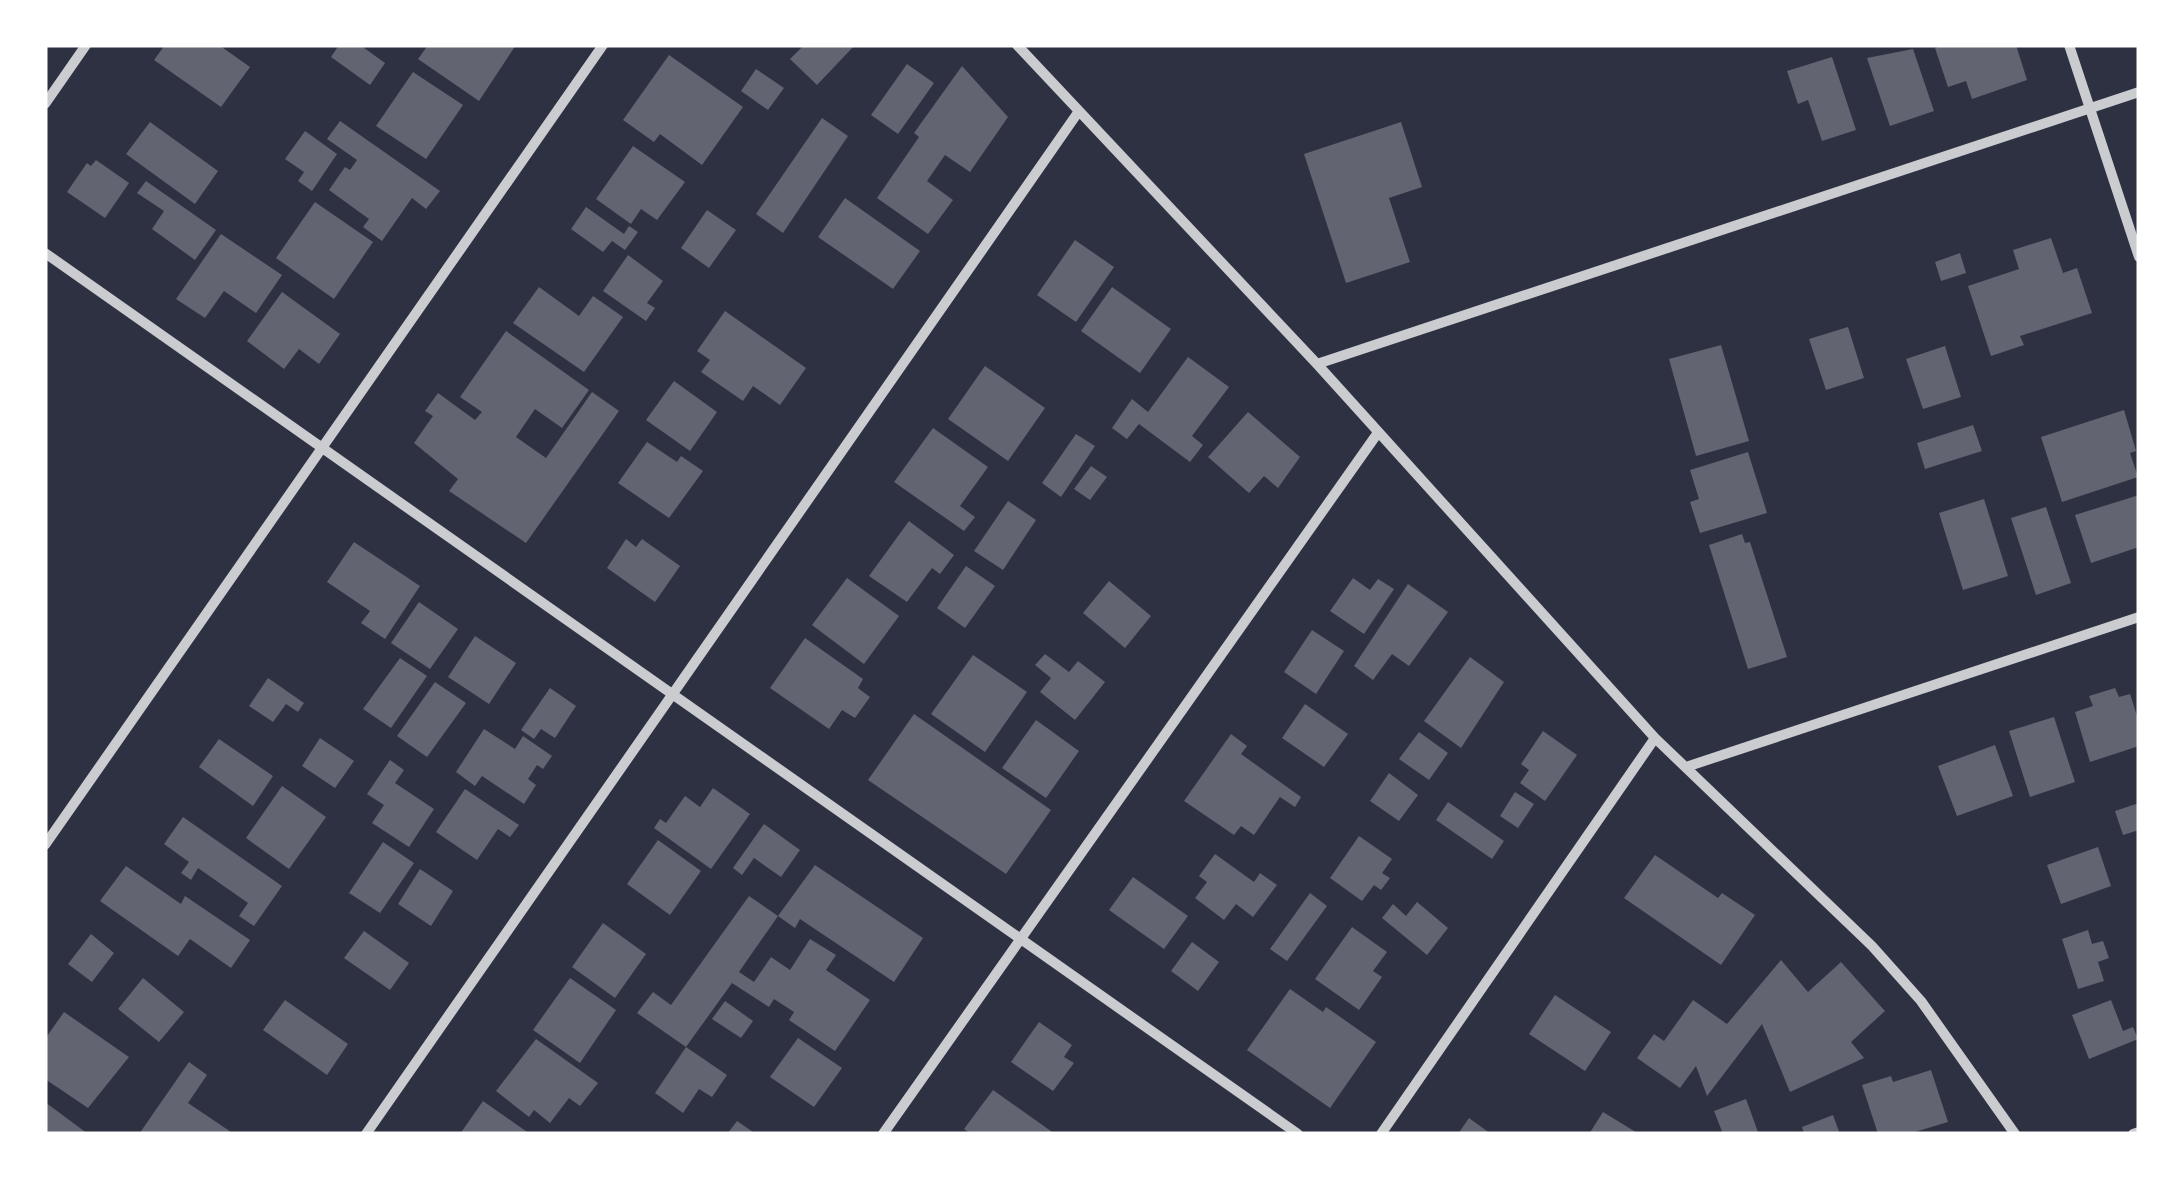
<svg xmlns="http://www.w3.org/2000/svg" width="2184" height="1179" font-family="'Work Sans',sans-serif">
<rect width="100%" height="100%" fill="#2d3142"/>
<path fill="#626471" d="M165,45H219L250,67L221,107L154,60Z
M339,45H360L385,63L370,85L331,57Z
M428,45H516L479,101L418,59Z
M804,45H855L817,85L790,59Z
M1945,45H2016L2027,80L1972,99L1966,81L1948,87L1935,48Z
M1913,49L1934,111L1890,126L1867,58Z
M669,55L743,107L702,165L660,134L654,142L623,120Z
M1832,57L1856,130L1822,141L1808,100L1798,104L1787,71Z
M907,64L934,83L898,134L871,115Z
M962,66L1008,117L970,172L945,155L927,181L953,200L928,234L877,198L919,137L914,133Z
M756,69L784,88L768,110L741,91Z
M413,72L463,105L426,159L376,126Z
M822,118L848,136L783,233L756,214Z
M340,121L440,191L426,209L412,198L382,241L363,227L369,219L329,190L345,167L350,170L357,160L327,139Z
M150,122L218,171L195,204L126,154Z
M1401,122L1422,187L1389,198L1410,262L1346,283L1304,154Z
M305,131L337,154L312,191L298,181L304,172L285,159Z
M633,146L685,182L657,220L641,209L631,224L596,199Z
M96,160L129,183L105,218L67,192L87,163L91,166Z
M146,181L216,230L195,260L152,229L164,211L137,193Z
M845,198L920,251L893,289L818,237Z
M315,202L373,242L334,299L276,258Z
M586,207L624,234L629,226L638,232L625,250L612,241L603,252L571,229Z
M707,210L736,230L709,268L681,248Z
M221,234L282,275L256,313L224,291L205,318L176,299Z
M2051,238L2063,273L2077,268L2092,313L2020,336L2024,345L1991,356L1968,286L2019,269L2013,250Z
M1075,240L1114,267L1076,322L1037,295Z
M1960,253L1966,273L1941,281L1935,262Z
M628,255L663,281L647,303L655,308L646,321L603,291Z
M539,287L579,316L593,296L623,317L584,372L513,323Z
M1112,287L1171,329L1140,373L1081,331Z
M282,292L340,334L319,364L299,349L284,369L247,341Z
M725,311L806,368L780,405L753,386L743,401L701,372L710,360L697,351Z
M1848,327L1864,378L1826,390L1809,339Z
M506,331L589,390L562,428L535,409L516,437L546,458L592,392L619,411L526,543L449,491L458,479L414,443L433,416L425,411L438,393L475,420L482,412L460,397Z
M1721,345L1749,441L1696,456L1669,359Z
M1945,346L1961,397L1923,409L1906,359Z
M1188,357L1229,387L1192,436L1203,445L1190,462L1139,424L1127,439L1112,428L1132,399L1148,412Z
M985,366L1045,408L1008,461L948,419Z
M674,381L717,412L690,451L646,420Z
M2124,410L2136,451L2130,453L2138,477L2062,502L2041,437Z
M1248,412L1300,457L1278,488L1264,476L1249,493L1208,457Z
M1973,425L1982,451L1925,469L1917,443Z
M933,428L988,467L960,506L975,517L964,531L894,482Z
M1076,434L1095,446L1061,497L1042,483Z
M647,442L677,462L681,456L703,471L669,518L618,483Z
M1748,452L1767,513L1700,533L1690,502L1699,499L1690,470Z
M1091,466L1107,477L1090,500L1074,489Z
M2139,495V547L2091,563L2075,515Z
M1984,499L2008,576L1963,590L1939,513Z
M1008,501L1036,520L1003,570L974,551Z
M2046,507L2071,583L2036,595L2011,518Z
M909,521L954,555L940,574L932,568L907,602L869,576Z
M1742,534L1745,543L1750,542L1787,657L1748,669L1709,545Z
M626,539L636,547L642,539L680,566L655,602L607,568Z
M354,542L420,586L385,639L361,623L370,611L327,582Z
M966,566L995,586L965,628L937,608Z
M847,578L899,616L864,664L812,625Z
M1353,578L1370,590L1378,579L1394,589L1364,634L1330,611Z
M1109,581L1151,616L1125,648L1083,613Z
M1408,584L1448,612L1409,666L1392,654L1373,680L1354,666Z
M419,602L458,629L430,669L391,643Z
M1312,630L1344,651L1316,694L1284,672Z
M475,636L516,663L489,704L448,677Z
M805,638L863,679L858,688L870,697L855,718L842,710L829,729L770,688Z
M1045,654L1069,672L1078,661L1105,682L1075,720L1040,692L1051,678L1035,665Z
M973,655L1027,692L985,752L931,714Z
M1470,657L1504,682L1461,748L1424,721Z
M400,658L427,676L391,728L363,709Z
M268,678L304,703L298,712L286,704L273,722L249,706Z
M435,682L466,703L427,757L397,736Z
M550,688L576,706L555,738L541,729L534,739L521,730Z
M2115,688L2119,697L2130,694L2139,722V746L2090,762L2075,712L2093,706L2089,696Z
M1305,704L1348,734L1324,767L1282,738Z
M914,714L1051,810L1006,874L868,780Z
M2054,717L2075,782L2030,797L2009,731Z
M1036,720L1079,751L1046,798L1002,768Z
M484,729L515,749L523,736L552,756L543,769L537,765L528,779L536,785L524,804L482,776L475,786L456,772Z
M1543,731L1577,755L1545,801L1520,783L1529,770L1521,764Z
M1419,732L1448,753L1429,780L1399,759Z
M1231,734L1247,746L1241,754L1301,797L1295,807L1280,797L1254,835L1241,826L1234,835L1184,801Z
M320,738L354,761L335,788L302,766Z
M219,739L273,776L253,806L199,767Z
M1995,745L2013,796L1957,816L1938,766Z
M390,760L404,770L395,783L434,809L409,847L372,823L384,805L367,794Z
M1389,773L1418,795L1399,821L1370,801Z
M282,786L326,817L289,869L246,838Z
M713,788L750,814L711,869L654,828L660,819L666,823L685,796L700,807Z
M465,789L519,825L510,837L498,829L477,860L436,832Z
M1515,792L1534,804L1518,828L1500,816Z
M1448,802L1504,841L1492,859L1436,820Z
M2139,803V830L2123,835L2115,811Z
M183,817L282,886L254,926L239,916L248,903L198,868L191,880L181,873L189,862L164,844Z
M764,824L800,850L781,877L754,858L742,875L733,868Z
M1359,836L1392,859L1382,873L1390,878L1381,890L1374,885L1362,901L1330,878Z
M658,840L701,871L670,915L627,884Z
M383,842L414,863L380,913L349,893Z
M2098,847L2111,886L2061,904L2047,865Z
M1215,854L1254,882L1260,873L1277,885L1253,917L1236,904L1224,920L1195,898L1207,882L1199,876Z
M1655,855L1718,898L1722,893L1755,915L1721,965L1624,898Z
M815,865L923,938L894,982L800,919L795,928L778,916Z
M126,866L181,904L185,896L250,940L231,968L190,939L178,956L100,901Z
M420,869L453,891L431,926L398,904Z
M1133,877L1188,916L1164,949L1109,910Z
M1310,893L1327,906L1287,961L1270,949Z
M749,896L778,916L739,972L754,982L771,957L790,970L810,939L836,955L826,970L870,1000L835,1051L789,1020L794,1012L774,999L769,1007L732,983L686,1047L637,1013L653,992L671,1005Z
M1417,902L1448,928L1427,955L1382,918L1393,904L1406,916Z
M603,923L646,954L615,998L572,967Z
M1352,927L1387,952L1373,971L1382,977L1359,1010L1315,979Z
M2088,930L2092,944L2103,941L2109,958L2098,962L2104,981L2078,989L2062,939Z
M364,931L409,963L390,990L344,958Z
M91,934L114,953L92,982L68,964Z
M1192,942L1219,962L1198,991L1171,971Z
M1781,960L1808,992L1841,962L1885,1011L1851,1042L1864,1058L1790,1092L1762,1024L1707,1096L1696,1066L1680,1088L1637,1058L1654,1034L1664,1041L1693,1000L1727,1024Z
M143,978L184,1012L159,1042L118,1009Z
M570,978L616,1010L580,1063L533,1030Z
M1290,989L1323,1012L1326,1007L1376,1042L1330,1108L1247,1050Z
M1555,995L1611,1032L1585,1071L1529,1034Z
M285,1000L348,1044L327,1075L263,1030Z
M2111,1000L2123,1031L2133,1027L2138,1039L2089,1059L2072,1015Z
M725,1001L753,1021L741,1038L712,1019Z
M64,1012L129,1057L88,1108L45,1079V1039Z
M1039,1022L1072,1045L1064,1057L1074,1063L1053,1091L1011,1062Z
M798,1038L842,1068L814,1107L770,1077Z
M536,1039L598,1083L580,1106L569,1098L550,1123L534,1110L529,1117L496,1091Z
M686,1047L727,1075L712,1097L699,1089L683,1113L655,1093Z
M189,1062L207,1075L188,1103L234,1134H139Z
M1931,1070L1948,1122L1908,1134H1878L1862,1085L1891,1076L1893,1082Z
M993,1090L1055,1134H971L964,1129Z
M1746,1099L1758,1132L1723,1134L1714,1111Z
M483,1101L530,1134H460Z
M45,1102L88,1134H45Z
M1603,1112L1639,1134H1589Z
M1833,1115L1840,1134H1804L1802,1127Z
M1469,1118L1491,1134H1458Z
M737,1121L756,1134H727Z"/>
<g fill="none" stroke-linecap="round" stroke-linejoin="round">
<path stroke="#caccd0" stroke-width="10" d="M1017,45L1317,364L1655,738L1872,946L1921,1001L2015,1134
M2069,45L2139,257
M45,104L86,45
M45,253L1298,1134
M1317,364L2139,92
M1686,767L2139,617
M45,845L603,45
M366,1134L1079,111
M883,1134L1377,434
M1381,1134L1655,738
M2133,1134L2139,1132"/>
</g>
<rect width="2184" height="1179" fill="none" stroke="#ffffff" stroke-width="95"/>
</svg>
